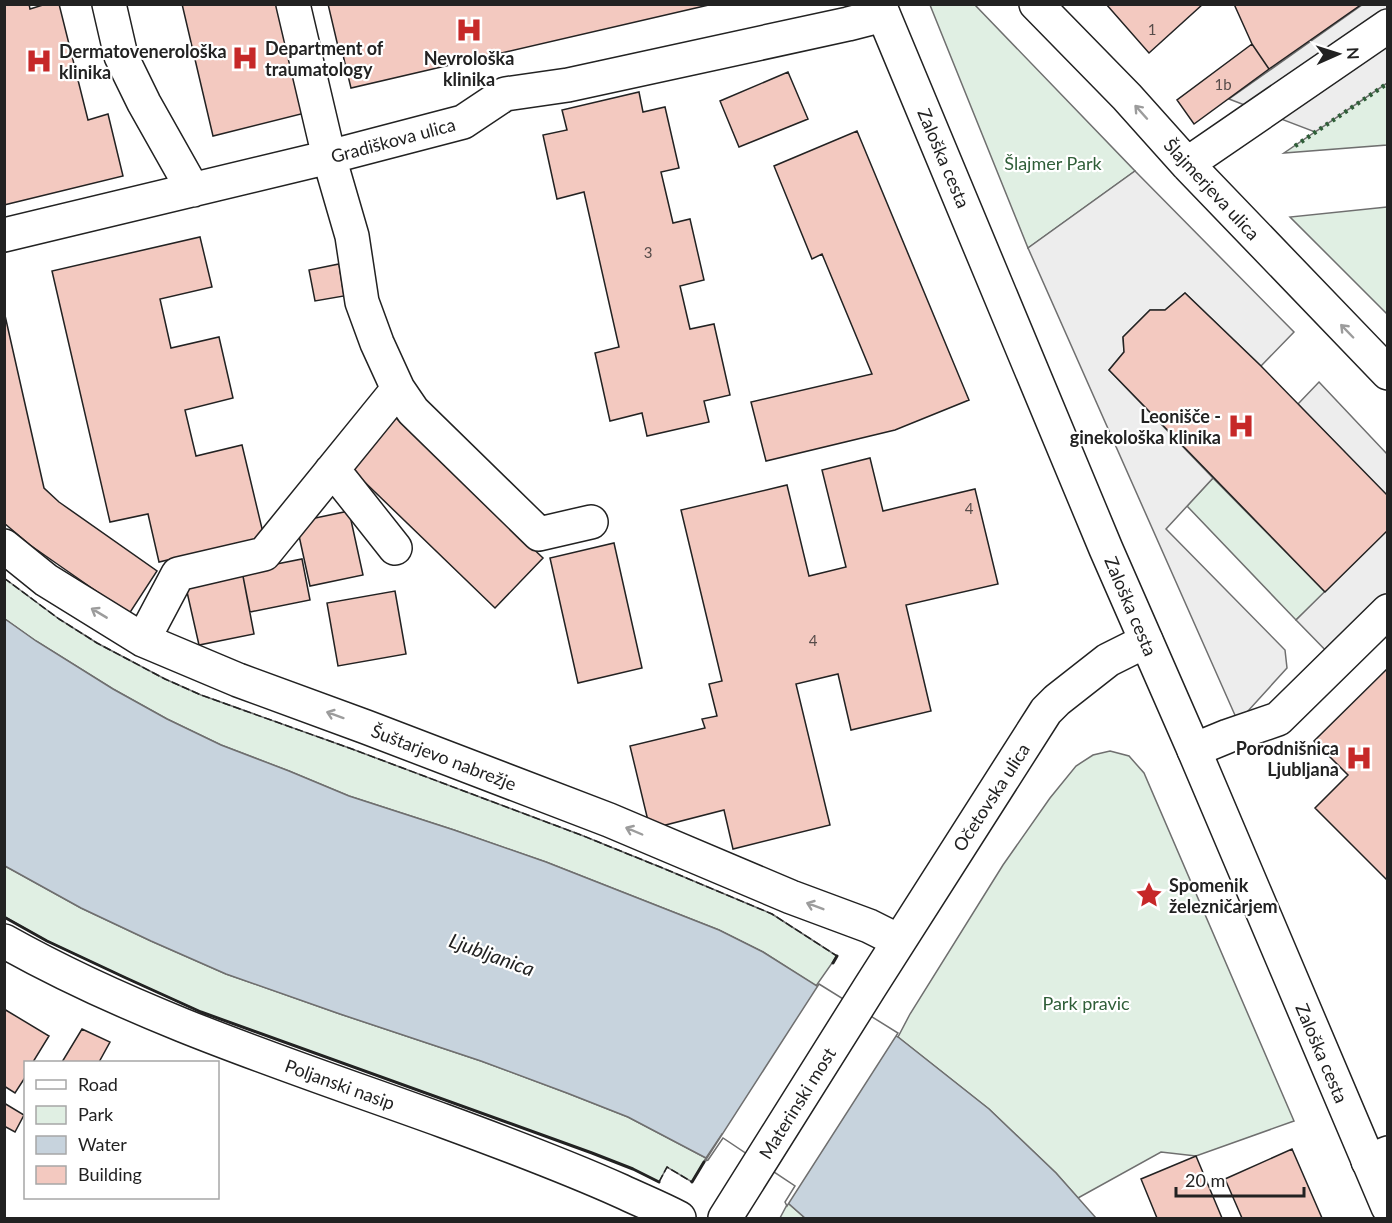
<svg xmlns="http://www.w3.org/2000/svg" width="1392" height="1223" font-family="Lato,sans-serif">
<rect width="100%" height="100%" fill="#fff"/>
<path fill="#e0efe3" stroke="#6f6f6f" stroke-width="1.5" d="M930,5H975L1135,171L1028,248Z
M1387,83V145L1284,153Z
M1387,207H1388L1387,314L1290,217Z
M1213,478L1325,592L1296,620L1187,506Z
M4,578L59,619L97,643L165,679L201,695L352,749L581,835L665,869L772,914L837,956L816,986L763,952L719,930L546,862L454,830L349,796L289,771L221,745L167,719L113,689L36,641L5,619Z
M1110,751L1129,756L1144,773L1294,1121L1196,1156L1161,1152L1078,1198L1056,1173L989,1109L898,1037L910,1014L1003,865L1050,798L1076,766L1093,755Z
M5,866L81,908L151,941L226,974L340,1014L481,1061L567,1093L628,1117L706,1158L692,1182L667,1167L659,1182L633,1169L592,1153L201,1012L126,978L47,941L5,917Z
M788,1203L805,1218H780Z"/>
<path fill="#ededed" stroke="#6f6f6f" stroke-width="1.5" d="M1362,5H1387V83L1315,132L1229,99Z
M1135,171L1294,332L1261,366L1185,293L1165,310H1150L1123,337L1124,352L1109,370L1213,478L1166,529L1285,650L1287,668L1238,722L1028,248Z
M1319,382L1387,454V496L1298,404Z
M1387,530V626L1337,662L1296,620Z"/>
<path fill="#c7d3dd" stroke="#6f6f6f" stroke-width="1.5" d="M5,619L36,641L113,689L167,719L221,745L289,771L349,796L454,830L546,862L719,930L763,952L898,1037L989,1109L1056,1173L1096,1218H805L788,1203L799,1185L722,1134L706,1158L628,1117L567,1093L481,1061L340,1014L226,974L151,941L81,908L5,866Z"/>
<path fill="#fff" stroke="#6f6f6f" stroke-width="1.5" d="M819,984L898,1033L787,1206L785,1202L795,1186L723,1138L708,1160L705,1161Z"/>
<path fill="#f3c9c0" stroke="#222" stroke-width="1.5" d="M4,4H29L30,9L46,4H59L88,120L108,114L123,176L4,205Z
M182,4H283L309,112L213,136Z
M328,4H713L351,88L343,55H340Z
M1106,4H1203L1149,53Z
M1234,4H1362L1269,69L1252,44Z
M1252,44L1269,69L1194,124L1177,100Z
M788,72L808,119L739,147L720,101Z
M639,92L643,112L665,107L679,168L661,172L673,223L690,219L704,280L680,286L690,329L714,324L730,395L704,401L709,422L647,436L642,413L610,421L595,353L619,347L584,192L557,199L543,135L567,130L562,110Z
M857,131L969,400L895,430L766,461L751,402L872,374L822,254L812,259L774,166Z
M200,237L212,287L160,299L171,348L219,337L233,398L185,410L196,456L242,445L264,537L159,562L148,514L110,522L52,271Z
M339,264L344,296L315,301L309,270Z
M1185,293L1261,366L1388,496V530L1325,592L1109,370L1124,352L1123,337L1150,310H1165Z
M4,311L44,488L59,502L157,571L129,614L30,545L4,523Z
M394,416L543,558L495,608L347,465Z
M870,458L883,511L975,489L998,584L906,605L931,711L851,730L838,674L796,684L830,825L733,849L724,810L650,829L630,746L705,728L702,719L717,716L709,684L722,681L681,510L787,485L809,576L846,567L822,470Z
M349,511L363,575L310,586L296,522Z
M614,543L642,668L578,683L550,558Z
M302,559L310,600L250,612L242,571Z
M242,571L254,634L199,645L185,583Z
M395,591L406,654L338,666L327,603Z
M1388,668V881L1315,808L1348,775L1314,741Z
M4,1009L49,1036L33,1062H26V1076L15,1093L4,1086Z
M82,1029L110,1042L99,1062H62Z
M4,1103L24,1115L15,1132L4,1126Z
M1292,1149L1322,1218H1242L1225,1179Z
M1196,1156L1222,1218H1157L1141,1179Z"/>
<g fill="none" stroke-linecap="round" stroke-linejoin="round">
<defs>
<path id="minor" d="M109,4L121,56L144,103L193,190
M293,4L329,157L352,236L362,302L377,343L398,389L413,411L539,534L591,522
M1036,4L1127,97L1187,164L1388,373
M1187,164L1388,26
M4,235L329,157L463,122L505,94L568,85L848,24L883,15
M331,471L342,481L395,548
M4,546L46,580L143,640L238,680L366,727L609,820L791,897L869,926L899,941
M143,640L178,574L264,554L398,389
M1194,750L1228,736L1278,719L1388,611
M4,941C143,1019 295,1067 444,1121C504,1143 563,1165 621,1191C640,1200 660,1208 679,1218
M1368,1161L1388,1153
M725,1218L870,987L1046,711L1057,700L1108,660L1146,641"/>
<path id="major" d="M879,4L1106,549L1194,750L1388,1207"/>
</defs>
<use href="#minor" stroke="#222" stroke-width="36"/>
<use href="#major" stroke="#222" stroke-width="36"/>
<use href="#minor" stroke="#fff" stroke-width="33"/>
<use href="#major" stroke="#fff" stroke-width="33"/>
<path stroke="#2f5e38" stroke-width="4.5" stroke-dasharray="3 4.5" stroke-linecap="butt" d="M1295,146L1388,83"/>
<path stroke="#222" stroke-width="1.5" stroke-dasharray="8 3" stroke-linecap="butt" d="M4,578L59,619L97,643L165,679L201,695L352,749L581,835L665,869L772,914L837,956
M659,1182L667,1167L692,1182"/>
<path stroke="#222" stroke-width="3" d="M4,917L47,941L126,978L201,1012L592,1153L633,1169L659,1182
M833,963L837,956
M692,1182L704,1162"/>
</g>
<defs><path id="oneway-shaft" d="M-6 0H5M1.5-3L5.5 0L1.5 3" fill="none" stroke-width="1.6" stroke-linecap="round" stroke-linejoin="round" transform="scale(1.5)"/></defs>
<g stroke="#9c9c9c">
<use href="#oneway-shaft" transform="translate(1141 112) rotate(-132)"/>
<use href="#oneway-shaft" transform="translate(1347 331) rotate(-134)"/>
<use href="#oneway-shaft" transform="translate(99 613) rotate(-149)"/>
<use href="#oneway-shaft" transform="translate(335 715) rotate(-160)"/>
<use href="#oneway-shaft" transform="translate(634 831) rotate(-157)"/>
<use href="#oneway-shaft" transform="translate(815 906) rotate(-159)"/>
</g>
<defs>
<symbol id="hospital-bare" viewBox="-9 -9 18 18"><path d="M-5-5h3v3.5h4V-5h3V5h-3V1.5h-4V5h-3Z" fill="#c62828" stroke="#fff" stroke-width="2.5" paint-order="stroke"/></symbol>
<symbol id="sight-bare" viewBox="-9 -9 18 18"><path d="M0-6L1.8-2.2L6-1.7L2.9 1.2L3.7 5.4L0 3.3L-3.7 5.4L-2.9 1.2L-6-1.7L-1.8-2.2Z" fill="#c62828" stroke="#fff" stroke-width="2.5" paint-order="stroke"/></symbol>
</defs>
<g fill-rule="evenodd">
<use href="#hospital-bare" x="450" y="11" width="38" height="38"/>
<use href="#hospital-bare" x="226" y="39" width="38" height="38"/>
<use href="#hospital-bare" x="20" y="42" width="38" height="38"/>
<use href="#hospital-bare" x="1222" y="407" width="38" height="38"/>
<use href="#hospital-bare" x="1340" y="739" width="38" height="38"/>
<use href="#sight-bare" x="1130" y="876" width="38" height="38"/>
</g>
<g text-anchor="middle" dominant-baseline="central" stroke-width="4.5" stroke-linejoin="round" paint-order="stroke">
<g font-size="15" fill="#564c4a">
<text x="1152" y="29">1</text>
<text x="1223" y="84">1b</text>
<text x="648" y="252">3</text>
<text x="969" y="508">4</text>
<text x="813" y="640">4</text>
</g>
<g font-size="18" font-weight="bold" fill="#222" stroke="#fff" text-anchor="start">
<text x="265" y="48">Department of<tspan x="265" dy="21">traumatology</tspan></text>
<text x="59" y="51">Dermatovenerološka<tspan x="59" dy="21">klinika</tspan></text>
<text x="469" y="58" text-anchor="middle">Nevrološka<tspan x="469" dy="21">klinika</tspan></text>
<text x="1221" y="416" text-anchor="end">Leonišče -<tspan x="1221" dy="21">ginekološka klinika</tspan></text>
<text x="1339" y="748" text-anchor="end">Porodnišnica<tspan x="1339" dy="21">Ljubljana</tspan></text>
<text x="1169" y="885">Spomenik<tspan x="1169" dy="21">železničarjem</tspan></text>
</g>
<g font-size="18" fill="#222" stroke="#fff">
<text transform="translate(393 140) rotate(-15)">Gradiškova ulica</text>
<text transform="translate(944 158) rotate(67)">Zaloška cesta</text>
<text transform="translate(1212 189) rotate(47)">Šlajmerjeva ulica</text>
<text transform="translate(1131 606) rotate(67)">Zaloška cesta</text>
<text transform="translate(444 757) rotate(21)">Šuštarjevo nabrežje</text>
<text transform="translate(991 797) rotate(-57)">Očetovska ulica</text>
<text transform="translate(1322 1053) rotate(67)">Zaloška cesta</text>
<text transform="translate(340 1084) rotate(20)">Poljanski nasip</text>
<text transform="translate(797 1103) rotate(-58)">Materinski most</text>
</g>
<g font-size="18" fill="#2f5e38" stroke="#fff">
<text x="1053" y="163">Šlajmer Park</text>
<text x="1086" y="1003">Park pravic</text>
</g>
<g font-size="20" font-style="italic" fill="#222" stroke="#fff">
<text transform="translate(492 954) rotate(20)">Ljubljanica</text>
</g>
</g>
<rect width="1392" height="1223" fill="none" stroke="#222222" stroke-width="12"/>
<rect x="24" y="1061" width="195" height="138" fill="#ffffff" stroke="#a7a7a7" stroke-width="1.5"/>
<rect x="36" y="1080" width="30" height="9" fill="#ffffff" stroke="#a7a7a7" stroke-width="1.5"/>
<text x="78" y="1091" font-size="18" fill="#222222">Road</text>
<rect x="36" y="1106" width="30" height="18" fill="#e0efe3" stroke="#a7a7a7" stroke-width="1.5"/>
<text x="78" y="1121" font-size="18" fill="#222222">Park</text>
<rect x="36" y="1136" width="30" height="18" fill="#c7d3dd" stroke="#a7a7a7" stroke-width="1.5"/>
<text x="78" y="1151" font-size="18" fill="#222222">Water</text>
<rect x="36" y="1166" width="30" height="18" fill="#f3c9c0" stroke="#a7a7a7" stroke-width="1.5"/>
<text x="78" y="1181" font-size="18" fill="#222222">Building</text>
<g transform="translate(1338 54) rotate(87)" stroke="#ffffff" stroke-width="4.5" paint-order="stroke">
<path d="M0-4.5L10 22L0 15L-10 22Z" fill="#222222"/>
<text y="-9" font-size="16" font-weight="bold" text-anchor="middle" fill="#222222">N</text>
</g>
<path d="M1176 1187v9h128v-9" fill="none" stroke="#222222" stroke-width="3"/>
<text x="1185" y="1187" font-size="18" fill="#222222" stroke="#ffffff" stroke-width="4.5" paint-order="stroke">20 m</text>
</svg>
